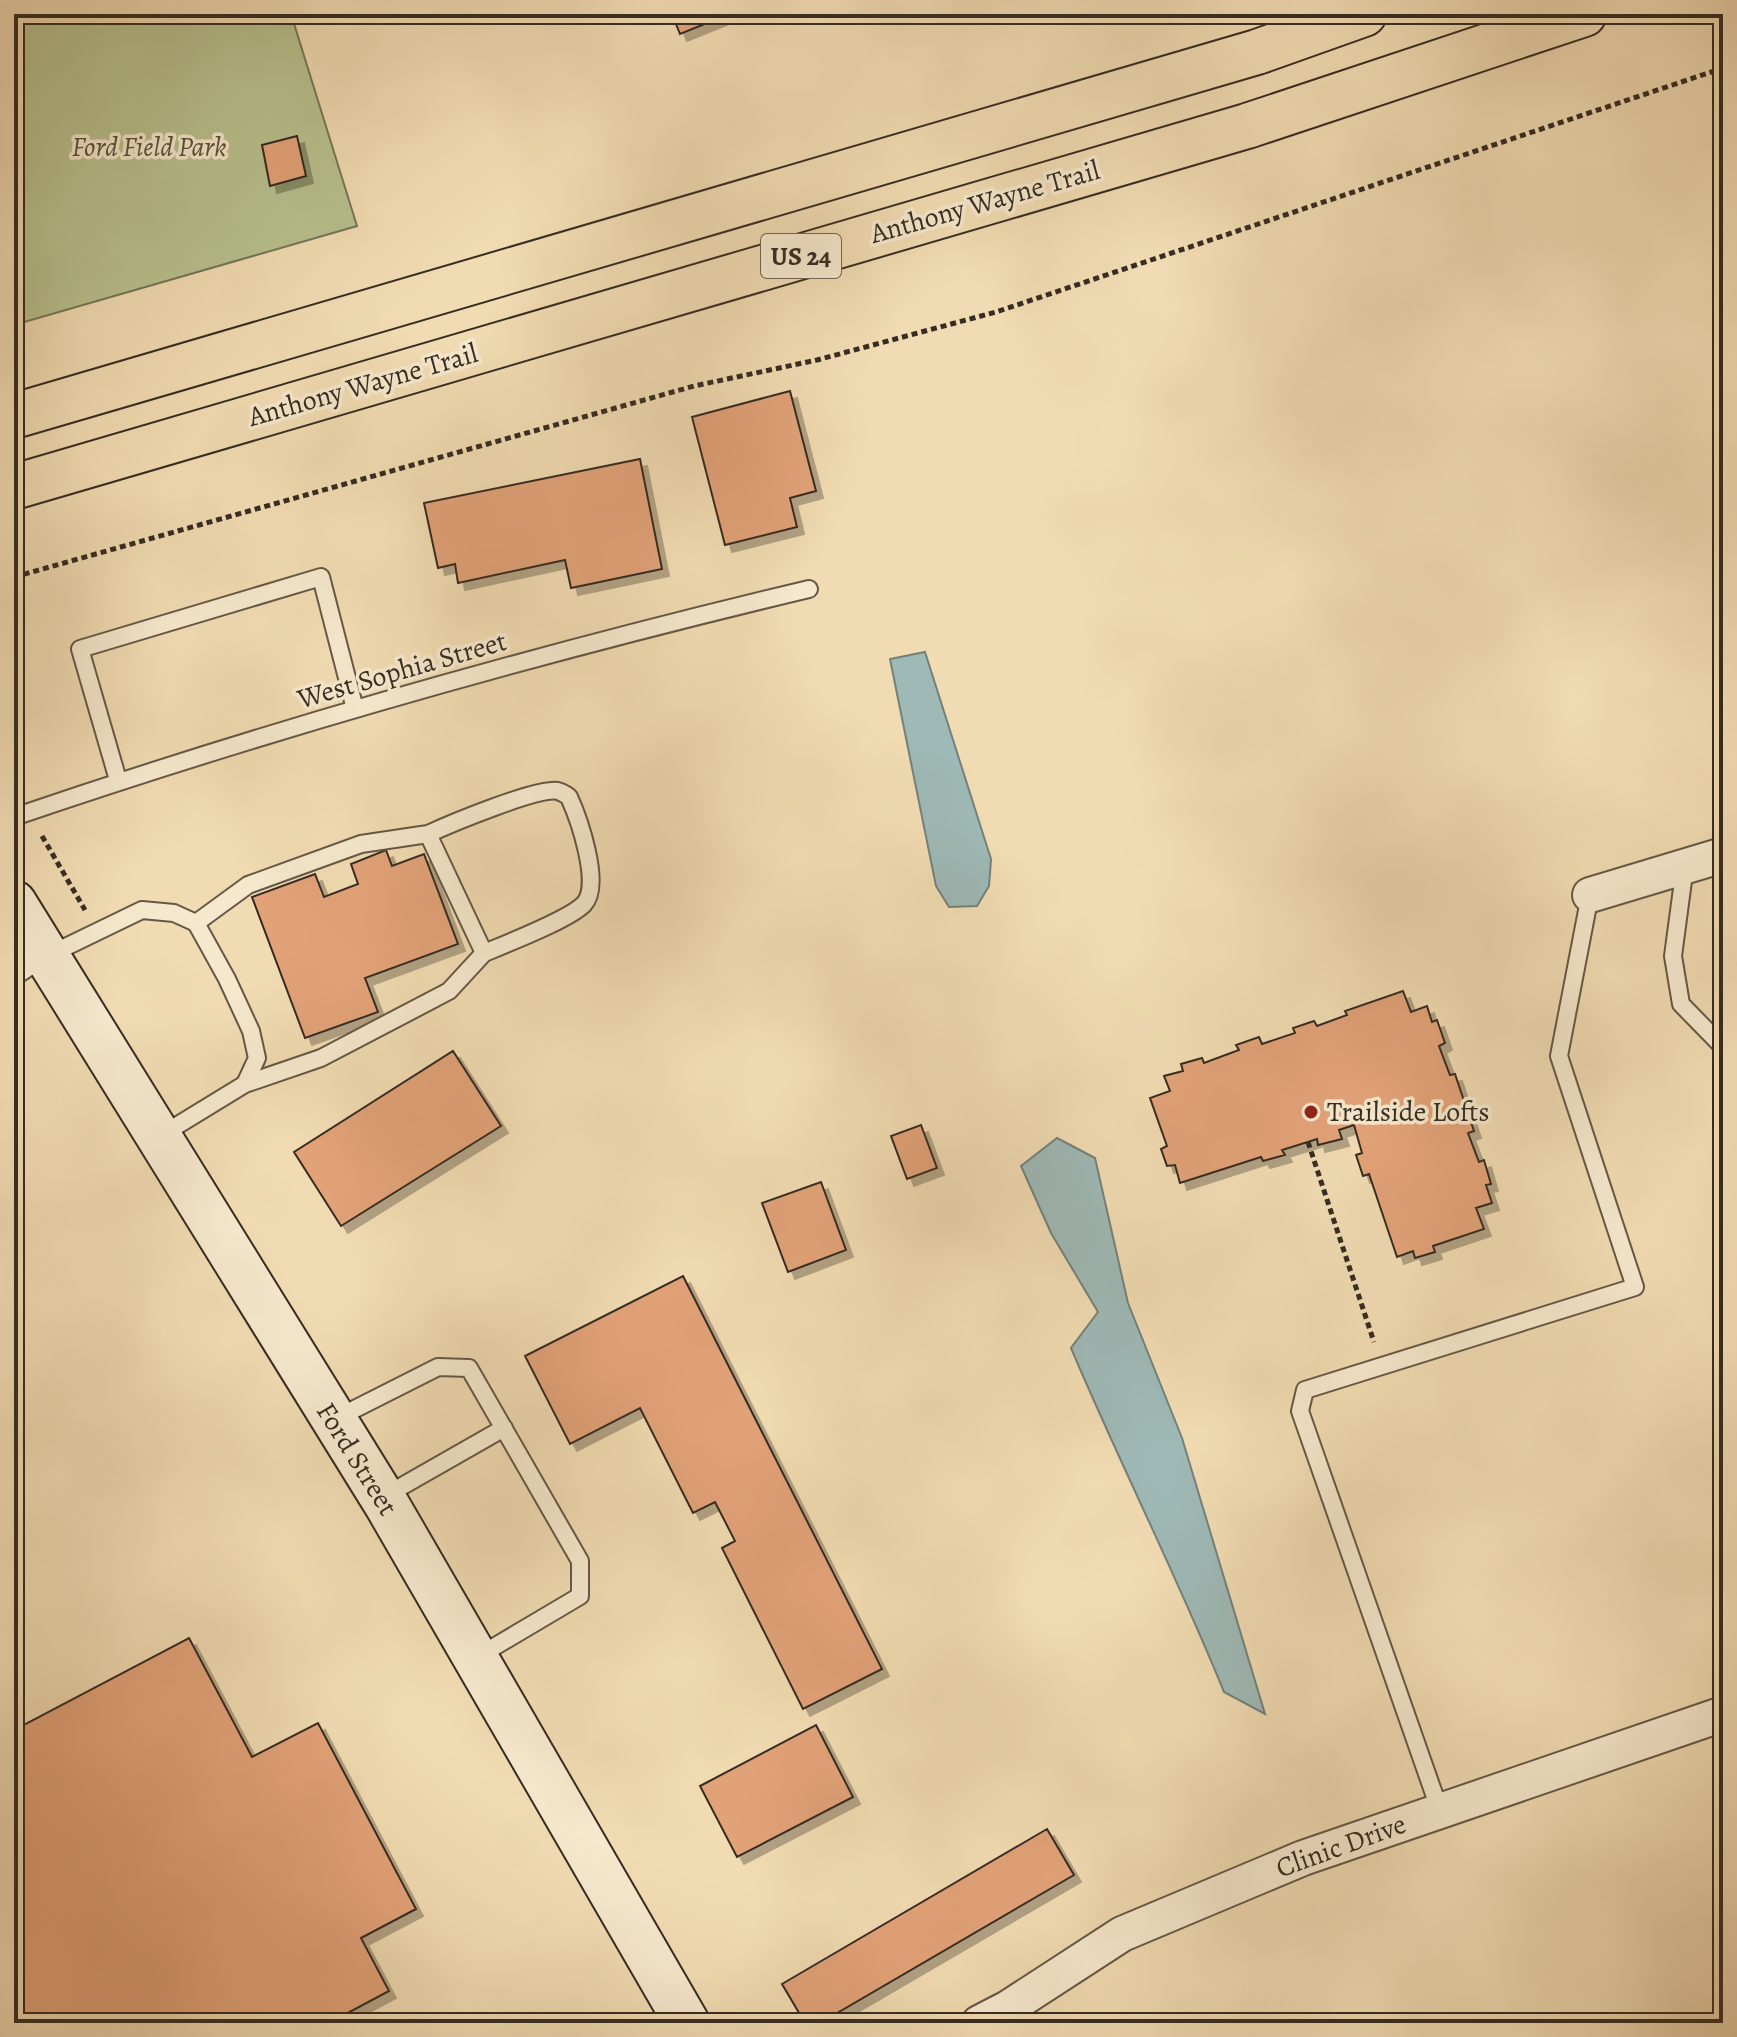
<svg xmlns="http://www.w3.org/2000/svg" width="1737" height="2037" font-family="Alegreya,serif">
<defs>
<filter id="shadow"><feDropShadow dx="7" dy="7" stdDeviation="0" flood-color="#0004"/></filter>
</defs>
<rect width="100%" height="100%" fill="#f1dbb2"/>
<filter id="stains"><feTurbulence type="fractalNoise" baseFrequency=".0025" numOctaves="4"/><feColorMatrix values="0 0 0 0 .2 0 0 0 0 .09 0 0 0 0 .02 0 0 0 .5 -.17"/></filter>
<radialGradient id="worn" r=".72"><stop offset=".6" stop-color="#630" stop-opacity="0"/><stop offset="1" stop-color="#630" stop-opacity=".3"/></radialGradient>
<path fill="#b7c18e" stroke="#767658" stroke-width="2" d="M14,14H291L357,226L14,325Z"/>
<path fill="#9eb9b6" stroke="#74817b" stroke-width="2" d="M925,652L991,859L989,886L977,906L949,907L936,886L890,659Z
M1057,1138L1095,1158L1128,1303L1182,1438L1265,1714L1224,1692C1177,1576 1120,1464 1071,1348L1098,1312L1051,1233L1021,1166Z"/>
<path fill="#e2a278" stroke="#362c22" stroke-width="2" filter="url(#shadow)" d="M672,14H727V15L680,34Z
M297,136L306,176L270,186L262,145Z
M790,391L816,491L790,498L797,527L725,545L692,417Z
M640,459L662,569L571,588L565,560L458,583L455,564L438,568L424,503Z
M386,850L392,866L424,854L458,944L365,978L378,1012L305,1038L252,897L315,874L324,897L358,884L351,864Z
M1403,991L1411,1012L1427,1006L1432,1022L1437,1020L1445,1043L1439,1046L1450,1075L1455,1074L1474,1131L1468,1133L1479,1162L1484,1160L1491,1184L1486,1185L1492,1203L1476,1208L1484,1229L1433,1246L1435,1252L1415,1258L1413,1251L1397,1257L1369,1174L1363,1176L1356,1155L1362,1153L1354,1125L1339,1130L1342,1139L1318,1145L1317,1139L1282,1150L1285,1155L1263,1161L1261,1157L1180,1183L1175,1165L1167,1166L1161,1149L1167,1146L1150,1098L1170,1091L1164,1076L1183,1071L1181,1064L1202,1058L1204,1063L1239,1050L1236,1045L1259,1037L1262,1044L1295,1033L1293,1028L1314,1021L1317,1026L1347,1015L1345,1011Z
M453,1051L501,1126L341,1226L294,1152Z
M921,1125L937,1168L907,1179L891,1136Z
M821,1182L846,1250L788,1272L762,1203Z
M683,1276L882,1669L803,1709L722,1548L735,1541L715,1502L693,1513L640,1408L570,1444L525,1356Z
M189,1638L252,1757L318,1723L416,1909L361,1938L389,1991L329,2023H14V1730Z
M816,1725L853,1797L737,1857L700,1786Z
M1047,1829L1074,1875L820,2023H805L782,1984Z"/>
<g fill="none" stroke-linecap="round" stroke-linejoin="round">
<defs>
<path id="lane" d="M118,780L80,649L321,577L355,709
M14,817C275,728 541,653 809,589
M428,834C450,824 538,787 558,791C559,791 569,796 569,797C579,819 602,885 584,904C570,919 506,944 484,953
M1685,866L1673,956L1681,1004L1723,1047
M196,923L248,885L361,844L428,834L484,953L449,991L321,1058L245,1084
M14,977L47,956L142,910L174,913L196,923L227,979L251,1031L257,1058L245,1084L160,1136
M335,1419L438,1367L469,1368L580,1561V1596L477,1657
M383,1497L504,1428
M1440,1811L1300,1411L1305,1390L1635,1287L1559,1056L1590,895"/>
<path id="street" d="M1590,895L1723,855
M979,2023L1008,2008L1122,1934L1303,1858L1723,1714"/>
<path id="secondary" d="M14,903L387,1505L687,2023"/>
<path id="highway" d="M14,416L1257,52L1364,14
M14,487L1247,126L1584,14"/>
</defs>
<use href="#lane" stroke="#655846" stroke-width="20"/>
<use href="#street" stroke="#655846" stroke-width="38"/>
<use href="#secondary" stroke="#362c22" stroke-width="48"/>
<use href="#highway" stroke="#362c22" stroke-width="48"/>
<path stroke="#362c22" stroke-width="5" stroke-dasharray="6 4" stroke-linecap="butt" d="M14,577L694,386L817,360L996,312L1723,68
M42,836L85,910
M1308,1142L1374,1342"/>
<use href="#lane" stroke="#f6e8cd" stroke-width="16"/>
<use href="#street" stroke="#f6e8cd" stroke-width="34"/>
<use href="#secondary" stroke="#f6e8cd" stroke-width="44"/>
<use href="#highway" stroke="#f1dbb2" stroke-width="44"/>
</g>
<circle fill="#8f2418" stroke="#f6e8cd" stroke-width="3" cx="1311" cy="1112" r="8"/>
<g text-anchor="middle" dominant-baseline="central" stroke-width="7" stroke-linejoin="round" paint-order="stroke">
<rect fill="#f6e8cd" stroke="#706455" stroke-width="2" x="761" y="234" width="80" height="44" rx="6"/>
<g font-size="26" font-weight="bold" fill="#362c22">
<text x="801" y="256">US 24</text>
</g>
<g font-size="28" font-style="italic" fill="#56513d" stroke="#f6e8cd">
<text x="149" y="147">Ford Field Park</text>
</g>
<g font-size="28" fill="#362c22" stroke="#f6e8cd">
<text transform="translate(985 202) rotate(-16)">Anthony Wayne Trail</text>
<text transform="translate(363 385) rotate(-16)">Anthony Wayne Trail</text>
<text transform="translate(402 670) rotate(-16)">West Sophia Street</text>
<text transform="translate(357 1459) rotate(58)">Ford Street</text>
<text transform="translate(1341 1846) rotate(-20)">Clinic Drive</text>
</g>
<g font-size="28" fill="#362c22" stroke="#f6e8cd" text-anchor="start">
<text x="1327" y="1112">Trailside Lofts</text>
</g>
</g>
<rect width="1737" height="2037" fill="none" stroke="#f1dbb2" stroke-width="48"/>
<rect x="16" y="16" width="1705" height="2005" fill="none" stroke="#362c22" stroke-width="4"/>
<rect x="24" y="24" width="1689" height="1989" fill="none" stroke="#362c22" stroke-width="2"/>
<rect width="100%" height="100%" filter="url(#stains)"/>
<rect width="100%" height="100%" fill="url(#worn)"/>
</svg>
